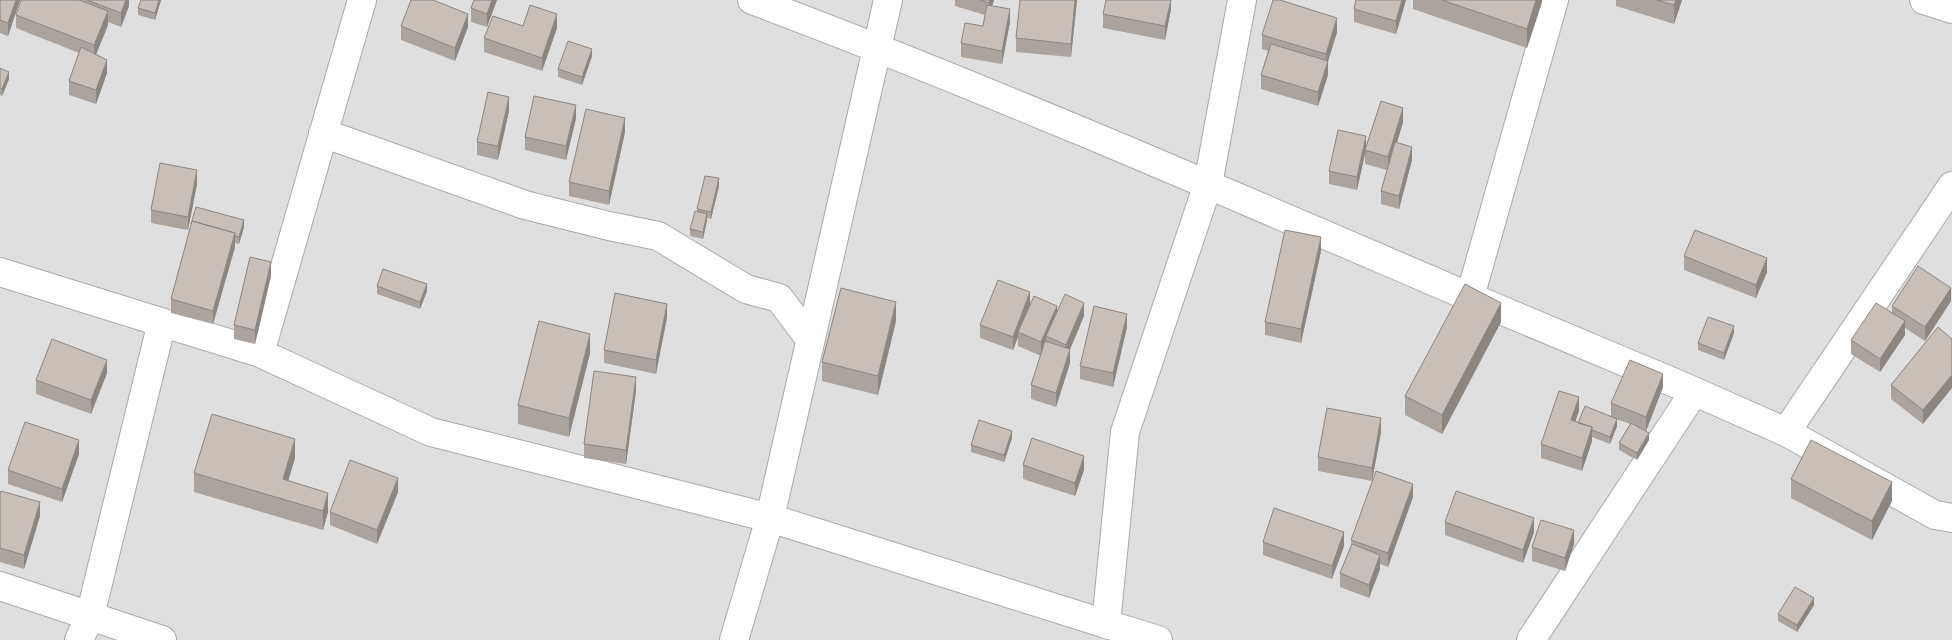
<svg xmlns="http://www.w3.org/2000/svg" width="1952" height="640" font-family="'Noto Sans',sans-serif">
<rect width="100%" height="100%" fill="#f2efe9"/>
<path fill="#e0dfdf" d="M0,0H1952V640H0Z"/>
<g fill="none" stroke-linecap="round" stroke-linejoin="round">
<defs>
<path id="minor" d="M752,0C994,91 1232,195 1470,297
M1554,0L1470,297L1682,386L1786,432L1935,515L1952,518
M1924,0L1952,9
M323,133L525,205L609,226L658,236L746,289L779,298L810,339
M0,272L260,353L431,432L770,518L1106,624L1125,432L1208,184L1242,0
M260,353L362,0
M1786,432L1952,186
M0,586L162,640
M1106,624L1158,640
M79,640L90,616L162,322
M734,640L770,518L888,0
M1531,640L1694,392"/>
</defs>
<use href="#minor" stroke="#a9a9a9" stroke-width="30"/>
<use href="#minor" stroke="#fff" stroke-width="28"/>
</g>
<path fill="#aba49e" d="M0,0H20L8,36L0,33Z
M21,0H129V6L121,27L108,22V25L96,55L107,73L96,104L69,95V81L79,53L16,28V15Z
M141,0H161L155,20L138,15V8Z
M497,0L487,27L471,22V8Z
M955,0H994L992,6L1010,22L1002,64L961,57V43L983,26L985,15L955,6Z
M1020,0H1077L1071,57L1016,52V38Z
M1171,0V9L1165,40L1103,28V14Z
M1406,0L1396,34L1354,22V9Z
M1413,0H1542V2L1527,48L1413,9Z
M1616,0H1682L1674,24L1616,6Z
M401,26L468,27L455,61L401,40Z
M523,26L557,28L542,71L484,52V38Z
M1337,32L1328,61V75L1318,106L1261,89V75L1268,51L1262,49V35Z
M592,56L582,85L558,77V69Z
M0,68L9,79L2,96L0,95Z
M509,111L498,160L477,155V142Z
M576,118L566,160L525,150V137Z
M1403,122L1397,143L1412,160L1399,209L1381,204V191L1387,170L1365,164V152L1357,190L1329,184V171L1366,149Z
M625,132L609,205L569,196V182Z
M197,184L188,230L151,223V210Z
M719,186L711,219L707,218L703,239L690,236V229L697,212V209Z
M191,224L244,227L239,244L235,243V247L213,324L171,313V299Z
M1321,251L1301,343L1265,335V322Z
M1684,256L1767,272L1756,298L1684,270Z
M271,276L255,344L234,339V325Z
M377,286L427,291L420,309L377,294Z
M1951,301L1925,341L1905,328V335L1880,372L1851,354V340L1892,313V306Z
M1030,305L1057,313L1084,316L1070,349V363L1056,407L1031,399V385L1041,356L1018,346V337L1013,350L980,338V325Z
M667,317L656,374L604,363V350Z
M896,321L878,395L822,381V362Z
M1501,322L1442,434L1405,415V396Z
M1127,327L1113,387L1080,379V366Z
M1938,327L1923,424L1891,399V385Z
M1734,333L1724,360L1698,350V343Z
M590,353L569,437L518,424V405Z
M107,373L91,414L36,394V380Z
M1663,387L1646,431L1643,430L1649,440L1637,460L1619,450V443L1630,424L1611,417V403Z
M636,391L626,464L584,458V444Z
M1579,411L1575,422L1617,426L1610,444L1592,437V441L1582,471L1541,458V444Z
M1381,432L1372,481L1318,471V457Z
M1012,438L1004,462L971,452V445Z
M79,454L62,502L8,484V470Z
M295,458L288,481L328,512L323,530L194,492V473Z
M1023,465L1084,470L1075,496L1023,479Z
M1791,479L1892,501L1872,540L1791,498Z
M398,492L377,544L330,525V512Z
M0,494L40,516L24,569L0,562Z
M1413,497L1388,567L1380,564V569L1369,598L1340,587V573L1351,545V540Z
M1445,522L1534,532L1523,563L1445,535Z
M1263,542L1344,546L1332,579L1263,555Z
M1574,544L1565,571L1532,561V547Z
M1814,605L1797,632L1778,621V614Z"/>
<path fill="#8b8681" d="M16,0H20L8,36V23Z
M126,0H129V6L121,27V13Z
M159,0H161L155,20V13Z
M492,0H497L487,27V14Z
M990,0H994L989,16V3Z
M1075,0H1077L1071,57V44Z
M1171,0V9L1165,40V26Z
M1402,0H1406L1396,34V21Z
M1536,0H1542V2L1527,48V29Z
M1676,0H1682L1674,24V5Z
M1010,9V22L1002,64V51Z
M108,11V25L94,59V45Z
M468,14V27L455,61V48Z
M557,14V28L542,71V58Z
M1337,18V32L1326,68V54Z
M592,49V56L582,85V77Z
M107,60V73L96,104V90Z
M1328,61V75L1318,106V92Z
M9,72V79L2,96V89Z
M509,97V111L498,160V146Z
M576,105V118L566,160V146Z
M1403,108V122L1388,171V157Z
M625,118V132L609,205V191Z
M1366,136V150L1357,190V177Z
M1412,147V160L1399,209V196Z
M197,170V184L188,230V217Z
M719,178V186L711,219V212Z
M707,214V221L703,239V232Z
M244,220V227L239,244V237Z
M235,233V247L213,324V311Z
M1321,237V251L1301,343V329Z
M1767,258V272L1756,298V285Z
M271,262V276L255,344V330Z
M427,284V291L420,309V302Z
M1951,288V301L1925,341V327Z
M1030,292V306L1018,332V337L1013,350V337Z
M896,302V321L878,395V376Z
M1084,303V316L1066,359V345Z
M1501,303V322L1442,434V415Z
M667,304V317L656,374V360Z
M1057,306V320L1046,336V343L1041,356V342Z
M1127,314V327L1113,387V373Z
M1905,321V335L1880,372V359Z
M1734,326V333L1724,360V353Z
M590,334V353L569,437V418Z
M1070,349V363L1056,407V393Z
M107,360V373L91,414V400Z
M1663,374V387L1646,431V417Z
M1952,375V388L1923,424V410Z
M636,377V391L626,464V450Z
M1579,397V411L1571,434V420Z
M1381,418V432L1372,481V468Z
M1617,419V426L1610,444V437Z
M1592,427V441L1582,471V458Z
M1012,431V438L1004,462V455Z
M1649,433V440L1637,460V453Z
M295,439V458L283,498V479Z
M79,440V454L62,502V489Z
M1084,456V470L1075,496V483Z
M398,478V492L377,544V530Z
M1892,482V501L1872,540V521Z
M1413,484V497L1388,567V553Z
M328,493V512L323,530V511Z
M40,502V516L24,569V555Z
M1534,518V532L1523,563V550Z
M1574,530V544L1565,571V558Z
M1344,532V546L1332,579V566Z
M1380,555V569L1369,598V585Z
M1814,598V605L1797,632V625Z"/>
<path fill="#c7bfb8" stroke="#8b8681" d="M0,0H16L8,23L0,20Z
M21,0H79L108,11L94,45L16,15Z
M87,0H126L121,13Z
M141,0H159L155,13L138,8Z
M411,0H433L468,14L455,48L401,26Z
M474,0H492L487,14L471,8Z
M980,0H990L989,3Z
M1020,0H1075L1071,44L1016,38Z
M1106,0H1171L1165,26L1103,14Z
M1273,0H1280L1337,18L1326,54L1262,35Z
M1356,0H1402L1396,21L1354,9Z
M1442,0H1536L1527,29Z
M1657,0H1676L1674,5Z
M530,5L557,14L542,58L484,38L493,16L523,26Z
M987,5L1010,9L1002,51L961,43L965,23L983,26Z
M568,41L592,49L582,77L558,69Z
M1271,44L1328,61L1318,92L1261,75Z
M81,47L107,60L96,90L69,81Z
M0,68L9,72L2,89L0,88Z
M488,92L509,97L498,146L477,142Z
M534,96L576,105L566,146L525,137Z
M1381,101L1403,108L1388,157L1365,150Z
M586,109L625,118L609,191L569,182Z
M1338,130L1366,136L1357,177L1329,171Z
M1395,142L1412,147L1399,196L1381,191Z
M160,163L197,170L188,217L151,210Z
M705,176L719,178L711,212L697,209Z
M196,207L244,220L239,237L235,236V233L192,221L191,224Z
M695,211L707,214L703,232L690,229Z
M192,221L235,233L213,311L171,299Z
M1285,230L1321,237L1301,329L1265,322Z
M1695,230L1767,258L1756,285L1684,256Z
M250,257L271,262L255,330L234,325Z
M1918,266L1951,288L1925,327L1892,306Z
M383,269L427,284L420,302L377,286Z
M998,280L1030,292L1013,337L980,325Z
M1465,284L1501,303L1442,415L1405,396Z
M841,288L896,302L878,376L822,362Z
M615,293L667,304L656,360L604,350Z
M1065,294L1084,303L1066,345L1046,336Z
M1034,296L1057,306L1041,342L1018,332Z
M1876,303L1905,321L1880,359L1851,340Z
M1094,306L1127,314L1113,373L1080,366Z
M1708,317L1734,326L1724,353L1698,343Z
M539,321L590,334L569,418L518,405Z
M1938,327L1952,339V375L1923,410L1891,385Z
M52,339L107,360L91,400L36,380Z
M1045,341L1070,349L1056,393L1031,385Z
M1630,360L1663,374L1646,417L1611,403Z
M594,371L636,377L626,450L584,444Z
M1559,391L1579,397L1571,420L1592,427L1582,458L1541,444Z
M1585,406L1617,419L1610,437L1592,430V427L1578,423Z
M1327,408L1381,418L1372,468L1318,457Z
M212,414L295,439L283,479L328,493L323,511L194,473Z
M979,420L1012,431L1004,455L971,445Z
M25,422L79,440L62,489L8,470Z
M1631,423L1649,433L1637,453L1619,443Z
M1032,438L1084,456L1075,483L1023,465Z
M1811,440L1892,482L1872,521L1791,479Z
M350,460L398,478L377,530L330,512Z
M1376,471L1413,484L1388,553L1351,540Z
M1,491L40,502L24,555L0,548V494Z
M1456,491L1534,518L1523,550L1445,522Z
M1274,508L1344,532L1332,566L1263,542Z
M1541,520L1574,530L1565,558L1532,547Z
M1352,544L1380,555L1369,585L1340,573Z
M1795,587L1814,598L1797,625L1778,614Z"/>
</svg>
